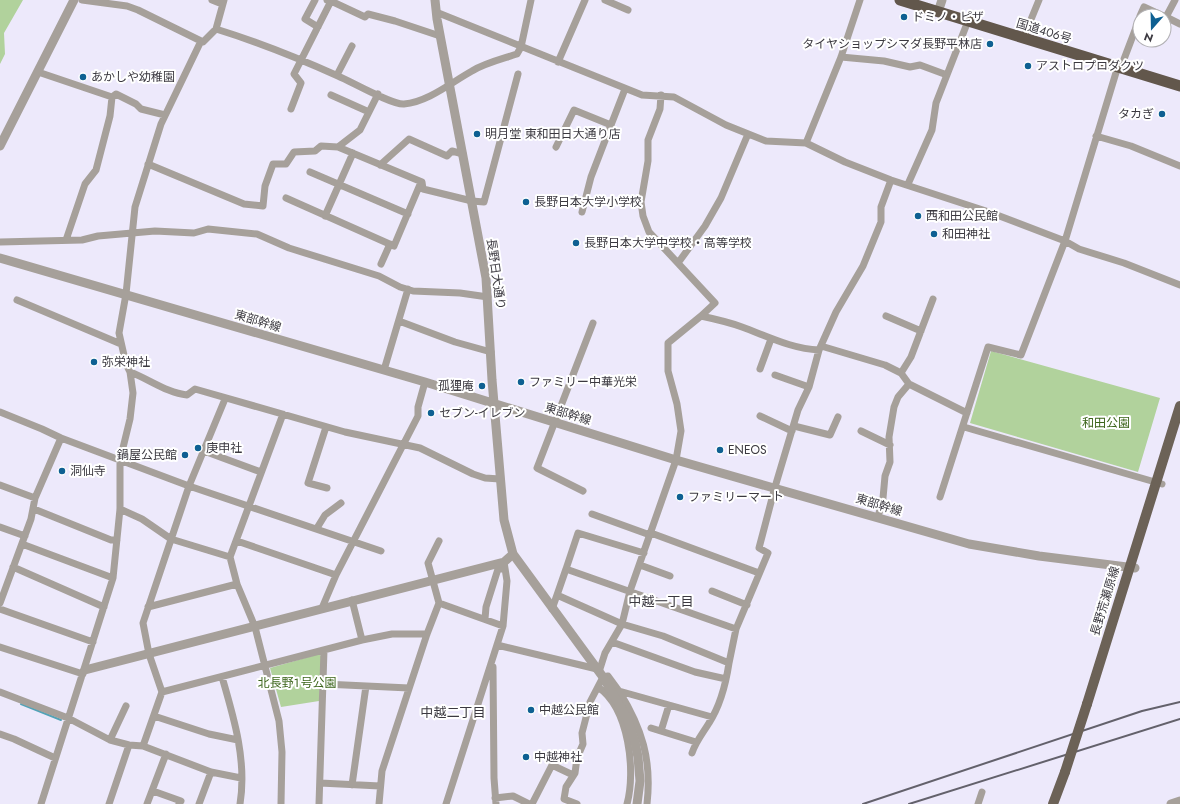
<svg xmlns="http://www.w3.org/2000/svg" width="1180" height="804" font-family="Jost,'Noto Sans JP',sans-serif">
<rect width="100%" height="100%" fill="#ede9fb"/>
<path fill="#b1d29c" d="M0,0H23L4,33L5,54L0,64Z
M991,351L1160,398L1138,472L970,423Z
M319,654L322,657L319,701L281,707L270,668Z"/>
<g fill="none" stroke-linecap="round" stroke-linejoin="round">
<path stroke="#51a3b8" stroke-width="2" d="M21,704L61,720"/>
<path stroke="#a6a09a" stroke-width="7" d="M82,0L127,6L138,10L201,41
M212,0L222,4
M315,0L305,19L318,27
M331,0V1L365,17L368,14L395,21L440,36
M605,0L628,10
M436,12L642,95L674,97L726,125L766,141L806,143L845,162L891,180L989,212L1065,241L1079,249L1124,263L1180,285
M1140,16L1144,7L1163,16
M1164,16L1180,24
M1166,17L1175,0
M216,29C258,42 298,58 338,76C352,82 392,105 404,104C428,102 452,82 472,71C485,63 502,59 517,54L521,47L531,0
M1023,39L1039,0
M841,57L884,61L910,67L920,65L947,75
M558,62L585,0
M1121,67L1140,17
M38,72L112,97L110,116L96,170L85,184L66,240
M337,75L352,46
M378,94L360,130L338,147L422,182L423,189L472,201L484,202L518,74
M331,95L369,112
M661,95L660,109L648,140V161L641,202L643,216L649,232L715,303L701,316C715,319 729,322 742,327C767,336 792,349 819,350
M112,97L116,94L136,104L141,109L165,115
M291,109L301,83L294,74L331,1L327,0
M611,125L625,89
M1096,136L1131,146L1180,166
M806,143L841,57L860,0
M556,147L574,110L611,125L591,177L582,212
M148,164L244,204L263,206L265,186L273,164H286L294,152L315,151L321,146L338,147
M380,165L409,139L447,156L452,151L463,154
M310,172L408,214
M908,184L932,130L936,103L968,21
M286,198L394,246L421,182
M325,216L353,153
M0,242L82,240L98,236L155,231L194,233L208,229L257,234L289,248L379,276L400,287L413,291L460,293L488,297
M678,263L705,226L721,198L748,134
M381,264L390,244
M17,300L121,344
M886,316L921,331
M399,321L455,342L491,352
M821,346L885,365L901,373L909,384L967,413
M760,369L771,339
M384,370L408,289
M130,372C149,379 167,393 187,395L195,389L345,432L420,448L473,474L485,478L500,479
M901,373L911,357L933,299
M775,375L809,387
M0,412L42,429L61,438L189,486L381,551
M760,416L792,431
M794,426L830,435L838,417
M326,427L308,483L327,488
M964,427L1162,484
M861,431L890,445
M204,451L261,472
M0,485L35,498
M583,491L537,468L593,323
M940,497L988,347L1021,355L1065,241L1118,66
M34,509L111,540H117
M120,509L142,519L171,539L230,557
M592,514L650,535
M878,517L883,498L885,476L890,462L889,437L894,407L898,397L909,384
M0,527L25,536
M317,528L325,515L341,503
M651,533L759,573
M237,541L336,575
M22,544L113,578
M640,565L670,576
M13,567L104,607
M566,569L578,533L644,553
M712,591L747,605
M557,595L566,569L736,629
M352,600L362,640
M0,603L31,519L35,498L61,438
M439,603L503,626
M148,607L237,584
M322,608L336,575L418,416V407L425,382
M0,609L93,642
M552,609L557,595L622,624L663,636L729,663L736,629L768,553L759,548L775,487L798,410L809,387L819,350L836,312L863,266L881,222V207L891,180
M485,619L486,607L498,569H505
M612,642L695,672L726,679
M497,645L597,669
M0,647L83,674
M493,667L494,778L496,804
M599,672L605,653L622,624L630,591L676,460L681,431L677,404L668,371V343L701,316
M222,677C234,718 247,761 240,804
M324,684L409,688
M598,687C629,708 636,771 627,804
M619,691C642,728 652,760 647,804
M0,692L68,718L110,740L129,745L143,746L211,772L241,778
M162,692L362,640L392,634H427
M154,716L209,734L238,740
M651,728L696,742
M661,731L669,705
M0,734L14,739L55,758
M110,740L126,706
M143,746L162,692L149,654L143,623L189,486L225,399
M692,753C696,741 703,733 709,723C720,706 726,683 729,663
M320,783L380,786
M352,785L366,686
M153,791L181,801L179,804
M495,798L513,796L529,804
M41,804L113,578L120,509V460L130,419L133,393L130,372L126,364L119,333L126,294L135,207L161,124L201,41L203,42L216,29L224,0
M109,804L129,745
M147,804L166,754
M199,804L211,772
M281,804L282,752L279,721L255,627L237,584L230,557L283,414
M319,804L324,650
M379,804L382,771L427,634L439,603L428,563L439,541
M446,804L503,626L507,581L504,562
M532,804L552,765L573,775
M577,804L564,799L566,787L575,773L577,758L583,744L582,733L590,702L603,677L608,676L619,691L712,717
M978,804L982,792"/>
<path stroke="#a6a09a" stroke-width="9" d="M435,0L437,19L486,278L492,380L504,520L513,554L603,677L627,718L635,742L638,757L640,781L637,804
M938,12L942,0
M0,146L74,0
M0,258L425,382L676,460L969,544L1039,556L1135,568
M85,670L504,562L513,554
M1171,804L1180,801"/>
<path stroke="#6c6257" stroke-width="10" d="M1087,704L1180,406
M1053,804L1065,772"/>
<path stroke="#62574c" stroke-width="11" d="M900,0L1180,86"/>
<path stroke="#63616b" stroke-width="2" d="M863,804L1142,711L1180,702
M909,804L1180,719"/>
<path stroke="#6c6257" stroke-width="10" d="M1065,772L1087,704"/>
</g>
<g fill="#0e6092" stroke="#fff" stroke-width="1.5">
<circle cx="904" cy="17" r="4"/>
<circle cx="990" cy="44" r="4"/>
<circle cx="1028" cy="66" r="4"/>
<circle cx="83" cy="77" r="4"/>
<circle cx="1162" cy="114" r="4"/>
<circle cx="477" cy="134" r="4"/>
<circle cx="526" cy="202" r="4"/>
<circle cx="918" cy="216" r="4"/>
<circle cx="934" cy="234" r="4"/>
<circle cx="576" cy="243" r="4"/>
<circle cx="94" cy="362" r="4"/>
<circle cx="521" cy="382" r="4"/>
<circle cx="482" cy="386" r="4"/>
<circle cx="431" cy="413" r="4"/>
<circle cx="198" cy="448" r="4"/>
<circle cx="720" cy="450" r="4"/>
<circle cx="185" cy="455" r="4"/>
<circle cx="62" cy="471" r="4"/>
<circle cx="680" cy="497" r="4"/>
<circle cx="531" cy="710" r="4"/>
<circle cx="526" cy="757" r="4"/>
</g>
<g text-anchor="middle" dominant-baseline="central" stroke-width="4" stroke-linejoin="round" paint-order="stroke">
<g font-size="12" fill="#3b3940" stroke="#fff" text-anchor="start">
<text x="912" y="17">ドミノ・ピザ</text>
<text x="982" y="44" text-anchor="end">タイヤショップシマダ長野平林店</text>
<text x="1036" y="66">アストロプロダクツ</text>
<text x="91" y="77">あかしや幼稚園</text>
<text x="1154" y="114" text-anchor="end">タカぎ</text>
<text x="485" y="134">明月堂 東和田日大通り店</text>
<text x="534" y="202">長野日本大学小学校</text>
<text x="926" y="216">西和田公民館</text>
<text x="942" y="234">和田神社</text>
<text x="584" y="243">長野日本大学中学校・高等学校</text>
<text x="102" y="362">弥栄神社</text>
<text x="529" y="382">ファミリー中華光栄</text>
<text x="474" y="386" text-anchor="end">孤狸庵</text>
<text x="439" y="413">セブン-イレブン</text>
<text x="206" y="448">庚申社</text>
<text x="728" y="450">ENEOS</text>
<text x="177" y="455" text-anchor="end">鍋屋公民館</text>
<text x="70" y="471">洞仙寺</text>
<text x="688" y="497">ファミリーマート</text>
<text x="539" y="710">中越公民館</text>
<text x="534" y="757">中越神社</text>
</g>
<g font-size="12" fill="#3b3940" stroke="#fff">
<text transform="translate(1044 31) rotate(17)">国道406号</text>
<text transform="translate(496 274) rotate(82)">長野日大通り</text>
<text transform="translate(258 321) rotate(17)">東部幹線</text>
<text transform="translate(568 414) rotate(17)">東部幹線</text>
<text transform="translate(879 505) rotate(17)">東部幹線</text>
<text transform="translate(1105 601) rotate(-73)">長野荒瀬原線</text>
</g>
<g font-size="12" fill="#3b641a" stroke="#fff">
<text x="1106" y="423">和田公園</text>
<text x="297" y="683">北長野１号公園</text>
</g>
<g font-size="13" fill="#3b3940" stroke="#fff">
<text x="661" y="601">中越一丁目</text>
<text x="453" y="712">中越二丁目</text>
</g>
</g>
<g transform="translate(1152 28) rotate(200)"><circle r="19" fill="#ffffff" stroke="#b1b0b3"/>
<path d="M0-3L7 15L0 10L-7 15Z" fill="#0e6092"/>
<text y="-6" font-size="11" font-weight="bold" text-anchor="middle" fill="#3b3940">N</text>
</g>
</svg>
